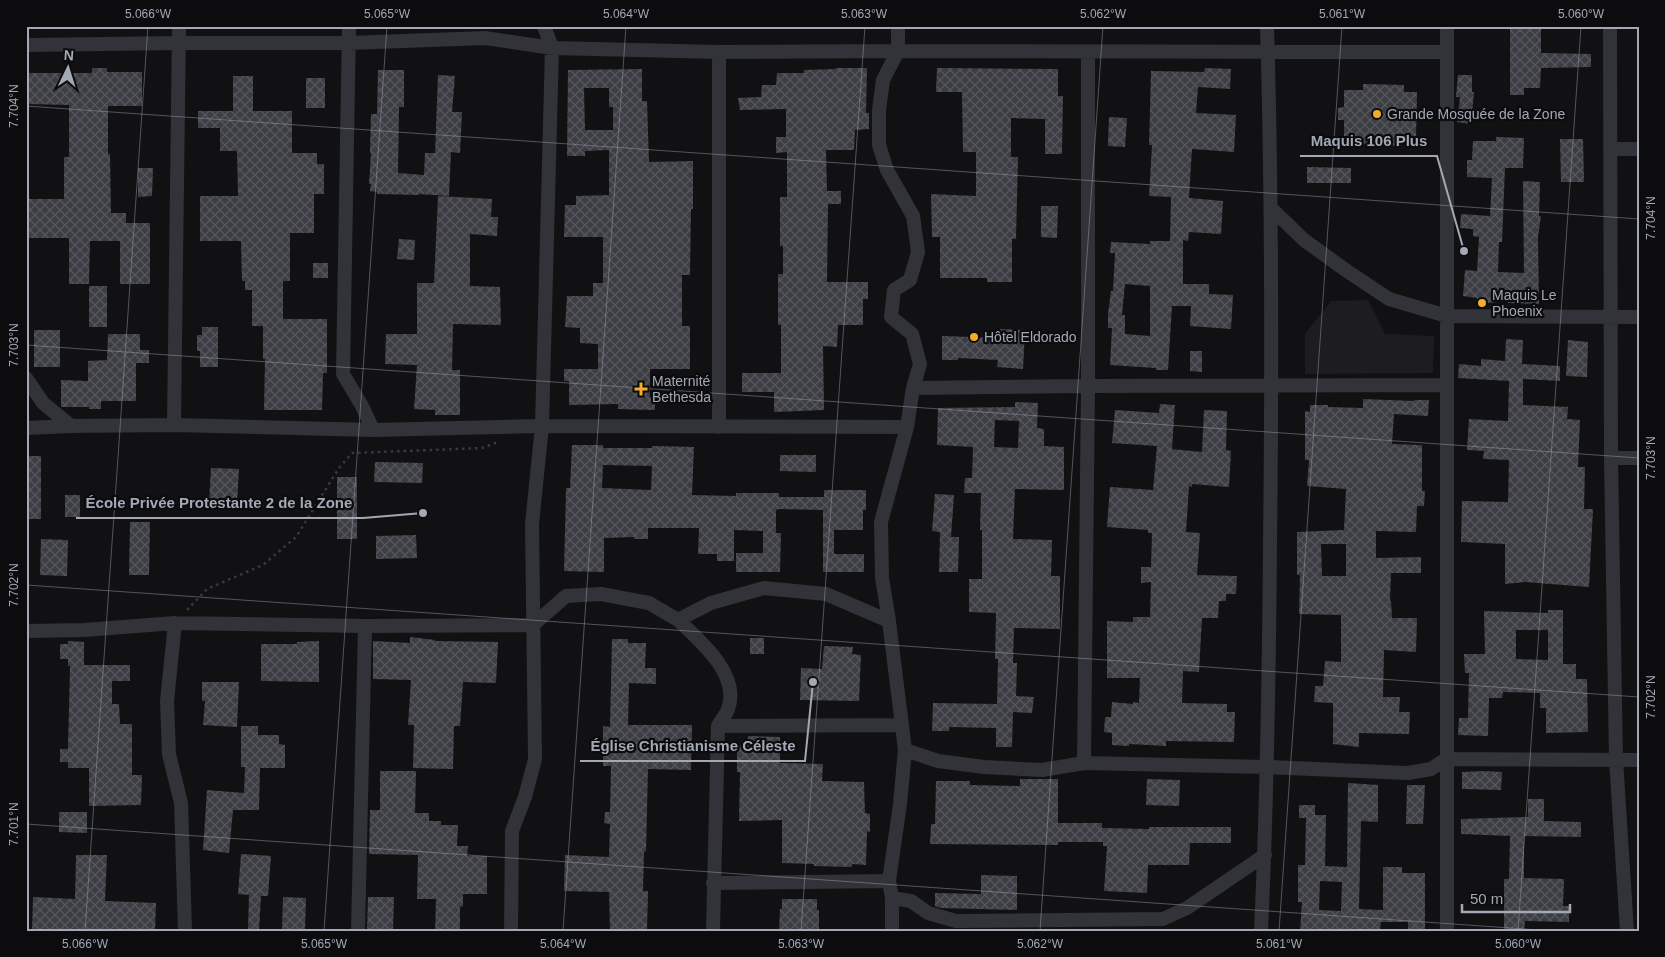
<svg xmlns="http://www.w3.org/2000/svg" width="1665" height="957" font-family="Helvetica,sans-serif">
<defs>
<pattern id="building-cross-hatch" width="8" height="8" patternUnits="userSpaceOnUse" patternTransform="scale(1.25)"><rect width="8" height="8" fill="#3d3e43"/><path d="M0 0l8 8M0 8l8-8" fill="none" stroke="#56575c"/></pattern>
</defs>
<rect width="100%" height="100%" fill="#111113"/>
<path fill="#1d1d20" d="M1368,300L1385,334L1434,336L1433,373L1305,374V334L1331,301Z"/>
<path fill="url(#building-cross-hatch)" fill-rule="evenodd" d="M1510,26H1541V53L1591,54V67L1541,68L1540,88H1524V95H1510Z
M92,68H107V72H142V106H108V154H110L111,213H126V223H150V284H120V241H90L89,284H69V238H29V199H64V157H69V105L26,104V73H92Z
M836,68H867L866,113H869V129L855,130L854,150H826L827,191H841V204H828L827,282H868V299H863V325H838L837,347L823,346L824,410L774,412V392H742V373H781V325H778V274H783V246H780V197H787V152L776,153V137H786V109L740,110L738,98L761,97L762,85H776L777,73H804V70L836,69Z
M937,68L1058,69V96H1063L1062,154H1045V119L1011,118V157H1018L1016,239H1012V282H987V278H940V237H932L931,194L976,196V152H963L962,92H936Z
M1205,68L1231,69L1230,89L1198,87L1196,113L1236,115L1234,152L1192,149L1189,198L1223,201L1221,234L1189,232L1188,241L1183,240V284H1209V294L1233,295L1231,329L1190,326L1191,306H1172L1168,370H1156V368L1110,365L1112,328H1108V314L1111,291H1113L1115,253H1110L1111,242L1150,244V241H1170L1171,197L1149,196L1152,145H1149L1151,71L1204,72ZM1125,284L1150,286V336L1125,334V315H1122Z
M642,69V101H647L649,162L693,161V209H691L690,275H682V326H690V369H650V397H655V410L618,409V404L569,405V381H564V369H598V344L580,343V328L565,327L567,296H593V283H603V237H564L565,205H576V196L609,195V150L585,151V156H567L568,70ZM584,88H609V107H613V130H585Z
M378,70H404V107H399L398,173L424,175L425,153H435L438,75L455,76L452,112H462L460,153L451,152L449,196L419,194V195L377,194V192L370,191L371,184H369L371,153H370L371,114H377Z
M1458,75H1472V92H1474L1471,124L1457,122L1460,97H1456Z
M233,76H253V111H292V153H317V164H324V194H314V233H290V281H283V319H327V373H323L322,410H264L265,359H263V326H252V290H245V281H242L241,241H200V196H238L237,151H220V128H198V111H233Z
M306,78H325V108H306Z
M1363,84L1404,85V92H1417L1416,139L1402,138V146L1361,144V137L1344,136V120H1338V108L1344,107V90H1363Z
M1109,117L1127,118L1125,147L1108,146Z
M1496,137L1524,138L1523,168H1505L1502,242H1499L1498,272L1524,273L1523,181L1540,182L1539,216H1541L1538,237L1539,304L1508,303V301L1478,304L1477,298L1463,296L1465,270L1477,271L1479,237L1473,236V229L1460,228L1461,214L1490,216L1492,178L1467,177V160H1472L1473,141H1496Z
M1560,139H1583L1584,182H1561Z
M1307,167L1351,168V183H1307Z
M138,168H153L152,196L138,197Z
M438,196L492,199L491,217H498L497,236L470,234V286L500,287L501,325L453,324L452,370H460V415H435V410L414,409L417,365L385,364L386,334H417V283H434Z
M1041,206H1058L1057,238L1041,237Z
M399,239L415,240L414,260L397,259Z
M313,263H328V278H313Z
M89,286H107V327H89Z
M202,327H218V367H200V351H197V335H202Z
M999,329L1025,330L1023,369L997,367L998,360L958,358V360H942V336L999,338Z
M34,330H60V367H34Z
M108,334H140V350H149V363H136V401H101V409H89V407H61V380L88,381V361L107,360Z
M1506,339L1523,340L1522,364L1560,366V381L1523,379V405L1568,407L1567,419L1580,420L1578,467H1585L1584,509H1593L1589,587L1525,582L1505,584V544L1461,542L1462,501L1508,502L1509,460L1483,459L1484,451L1467,450L1469,419L1508,421L1509,381L1458,378L1459,364L1481,366V359L1505,361Z
M1568,340L1588,342L1587,377L1566,376Z
M1190,351H1202V372L1190,371Z
M1363,399L1414,401V400H1429L1428,416L1394,414L1392,444L1422,445V491H1425L1424,506H1417L1416,532L1376,531V558L1421,557V573H1391L1390,601H1391L1392,618H1417L1416,652L1384,650L1383,697H1400L1399,712H1410L1409,734L1359,733V747L1333,744V703L1314,702L1315,686H1323L1325,661L1341,662V615L1299,614L1300,575H1297V532L1344,530L1346,489L1307,486L1309,460H1305V411L1310,412V405H1328V407L1363,408ZM1321,544H1346V576H1322Z
M1015,402L1038,403L1037,428L1044,429V446L1064,447V490L1015,489L1013,539L1052,540L1051,576H1060V629L1014,628L1013,663H1017L1016,696L1034,697L1032,713L1013,712L1012,747H996V728L949,727V731H932L933,703L997,704L998,659H995L996,613L969,612V579H982V530H980L981,493H964L965,478H972L973,447L937,445L938,408L1015,407ZM995,420L1019,421L1018,448L994,447Z
M1160,404L1175,405L1172,449L1202,452L1204,410L1227,411L1226,450L1231,451L1229,487L1192,484V487L1189,486L1186,532L1200,533L1197,575L1237,576L1236,594H1226V601H1219L1218,618H1202L1199,672L1183,671L1182,703L1227,704V712H1235L1234,742L1166,741V746L1129,744V746L1112,745V733L1104,732L1105,717H1111L1112,702L1133,704V702L1139,703L1140,678H1107V621L1133,622V617H1150L1151,582L1141,583V567H1151L1152,533H1148V530L1107,527L1110,487L1153,490L1157,446L1112,443L1115,410L1159,413Z
M572,445H603V448H652L653,446L694,447L692,495L736,496V493H779V497H824V490H866V510H863V530H834V554H864V572H823V510L779,509L776,510V533H781L780,572H736V553H763V531L734,530V561H717V554H698L699,528H648V539H634V537L604,538V572L564,571L566,488H570ZM603,465L652,466L651,490L602,488Z
M780,455H816V472L780,471Z
M26,456H41V519H26Z
M375,462L423,463L422,483L374,482Z
M211,468L239,469L237,504L209,503Z
M337,477H357V539H337Z
M935,494L954,495L951,537H959L958,572H939L940,532L932,531Z
M65,495H80V517H65Z
M130,522H150L149,575H129Z
M416,535L417,558L376,559V536Z
M41,539L68,540L67,576L40,575Z
M1548,610H1563V664H1576V679H1587L1588,732L1546,733V708H1540V693L1503,692L1502,698H1489L1488,736L1458,735L1459,718H1468L1469,673H1465L1464,654H1485L1484,611L1548,613ZM1516,630H1548V660L1516,659Z
M410,637L435,640V641L498,642L496,683L463,682L460,726H454L453,769L413,768L414,725H408L411,680L373,679V641L410,643Z
M750,638H764V654H750Z
M612,639H628V643H646L645,668H656V684L629,683L628,725H692L691,770L648,769L646,852L644,851L643,891H648L647,931H610L609,892L564,891L565,855L609,857L610,824L604,823L605,812H610L611,766H603V726L610,727Z
M68,641L84,642V665H130V681H112V704H119L120,724H132V775H142L141,805L89,806V768H68V762H60V749H68L70,666H68V659H60V644H68Z
M319,641V682L261,681V644H297V642Z
M824,646L853,647L852,654L861,655L859,701L800,700L801,668L822,669Z
M202,682H239L237,727L203,725L205,701H202Z
M241,726H258V735H279V744L285,745V768H260L259,810H233L229,853L203,850L207,790L244,793L245,767H241Z
M748,736L780,737V763L823,764L822,781L864,782L865,813L870,814V832L867,831L866,865L852,864V867L814,866V864L782,863V820L739,821L740,772H737V745L747,746Z
M380,771H416L415,813H429V821H441V825H458L457,846H468L467,856H487V894H463V906L460,907V931H435L436,899H417L418,855L369,854L370,810H380Z
M1484,771L1502,772L1501,790L1462,789V772Z
M1020,779H1058V823H1102V828L1149,829V827H1231V843H1190L1189,865H1148L1147,893L1104,891L1107,846H1103V842H1058V845L930,844L931,824H935L936,781H970V785L1020,786Z
M1147,779L1180,780L1179,806L1146,805Z
M1348,783L1378,785V822L1361,821L1359,909L1383,910V867H1402V873H1425V931H1408V922H1381L1380,931H1300L1302,902H1298V865H1305L1306,818H1299V805H1315V815H1326L1325,866L1347,867ZM1320,881L1342,882L1341,911L1319,910Z
M1407,785H1425L1423,824H1406Z
M1528,799H1544V821L1581,822V837L1524,836V878L1564,879L1563,906H1569V922L1525,921L1524,931H1504V879H1509L1510,836L1461,834V819L1528,817Z
M59,812H87V833L59,832Z
M241,854L271,856L268,896H261L259,931H248L249,895L238,894Z
M76,855H107L105,901L156,903L155,931H32L33,897L75,899Z
M981,875L1017,876V910L941,908L935,906V893L981,894Z
M283,897L306,898L305,931H282Z
M368,897H394L393,931H367Z
M782,899H817V910H819V929H779L780,909H782Z"/>
<g fill="none" stroke-linecap="round" stroke-linejoin="round">
<path stroke="#383a3f" stroke-width="2.5" stroke-dasharray="2.5 4" stroke-linecap="butt" d="M187,610L207,589L263,565L296,537L339,468L352,453L482,448L498,442"/>
<path stroke="#323338" stroke-width="14" d="M349,26L343,374L362,406L373,430
M1447,26V931
M1610,26L1611,458L1616,760L1627,931
M26,45L179,43H349L485,38L552,48L719,52L898,51L1447,52
M719,52V427
M1610,149H1639
M1271,208L1304,240L1347,271L1389,299L1447,316L1639,317
M26,378L43,403L71,426
M913,388L1088,386L1447,385
M174,425L179,26
M26,428L71,426L174,425L373,430L542,426L907,427
M1611,458H1639
M678,620C700,641 741,675 728,709C726,715 721,720 718,726L713,931
M175,623L167,701L169,754L181,803L185,931
M26,631L84,630L175,623L365,626L533,625L566,596L601,594L649,603L678,620L711,603L764,588L826,594L889,621
M718,726L901,725
M905,750L938,761L984,767L1042,770L1084,763L1267,767L1408,773L1431,769L1446,759L1639,760
M1084,763L1088,386V52
M713,883L889,881
M892,898L911,901L928,913L956,921L1163,919L1187,908L1265,855
M358,931L365,626
M511,931L512,831L525,797L535,759L532,524L542,426L552,48L544,26
M892,931V898L889,881L900,804L905,750L889,621L882,578L881,522L907,427L913,388L920,364L912,334L891,317L894,290L910,280L918,252L913,216L887,170L879,145V110L883,80L898,51V26
M1261,931C1267,802 1269,673 1270,544C1272,372 1272,199 1267,26"/>
</g>
<path fill="none" stroke="#a2a8b4" stroke-width="1" stroke-opacity="0.45" d="M26,106L1639,219M26,345L1639,458M26,585L1639,697M26,824L1553,931M85,931L148,26M324,931L387,26M563,931L626,26M801,931L865,26M1040,931L1103,26M1279,931L1342,26M1518,931L1581,26"/>
<g fill="#f4ad28" stroke="#0c0c0e" stroke-width="2">
<circle cx="1377" cy="114" r="5"/>
<circle cx="1482" cy="303" r="5"/>
<circle cx="974" cy="337" r="5"/>
<path d="M638.5 381.5h5v5h5v5h-5v5h-5v-5h-5v-5h5z"/>
</g>
<g text-anchor="middle" dominant-baseline="central" stroke-width="4.5" stroke-linejoin="round" paint-order="stroke">
<g font-size="14" fill="#a2a8b4" stroke="#0c0c0e" text-anchor="start">
<text x="1387" y="114">Grande Mosquée de la Zone</text>
<text x="1492" y="295">Maquis Le<tspan x="1492" dy="16">Phoenix</tspan></text>
<text x="984" y="337">Hôtel Eldorado</text>
<text x="652" y="381">Maternité<tspan x="652" dy="16">Bethesda</tspan></text>
</g>
</g>
<path fill="none" stroke="#a2a8b4" stroke-width="2" d="M1464 251L1437 156H1300M423 513L363 518H76M813 682L805 761H580"/>
<g fill="#a2a8b4" stroke="#0c0c0e" stroke-width="2">
<circle cx="1464" cy="251" r="5"/>
<circle cx="423" cy="513" r="5"/>
<circle cx="813" cy="682" r="5"/>
</g>
<g font-size="15" text-anchor="middle" font-weight="bold" fill="#a2a8b4" stroke="#0c0c0e" stroke-width="4.5" stroke-linejoin="round" paint-order="stroke">
<text x="1369" y="146">Maquis 106 Plus</text>
<text x="219" y="508">École Privée Protestante 2 de la Zone</text>
<text x="693" y="751">Église Christianisme Céleste</text>
</g>
<rect width="1665" height="957" fill="none" stroke="#0c0c0e" stroke-width="55"/>
<g transform="translate(68 68) rotate(4)" stroke="#0c0c0e" stroke-width="4" paint-order="stroke">
<path d="M0-4L9 19L0 12L-9 19Z" fill="#a2a8b4"/>
<text y="-8" font-size="14" font-weight="bold" text-anchor="middle" fill="#a2a8b4">N</text>
</g>
<path d="M1462 904v8h108v-8" fill="none" stroke="#a2a8b4" stroke-width="2.5"/>
<text x="1470" y="904" font-size="15" fill="#a2a8b4" stroke="#0c0c0e" stroke-width="4" paint-order="stroke">50 m</text>
<rect x="28" y="28" width="1610" height="902" fill="none" stroke="#a2a8b4" stroke-width="2"/>
<g font-size="12" text-anchor="middle" fill="#a2a8b4">
<text x="148" y="18">5.066°W</text>
<text x="387" y="18">5.065°W</text>
<text x="626" y="18">5.064°W</text>
<text x="864" y="18">5.063°W</text>
<text x="1103" y="18">5.062°W</text>
<text x="1342" y="18">5.061°W</text>
<text x="1581" y="18">5.060°W</text>
<text transform="translate(14 106) rotate(-90)" y="4">7.704°N</text>
<text transform="translate(1651 218) rotate(-90)" y="4">7.704°N</text>
<text transform="translate(14 345) rotate(-90)" y="4">7.703°N</text>
<text transform="translate(1651 458) rotate(-90)" y="4">7.703°N</text>
<text transform="translate(14 585) rotate(-90)" y="4">7.702°N</text>
<text transform="translate(1651 697) rotate(-90)" y="4">7.702°N</text>
<text transform="translate(14 824) rotate(-90)" y="4">7.701°N</text>
<text x="85" y="948">5.066°W</text>
<text x="324" y="948">5.065°W</text>
<text x="563" y="948">5.064°W</text>
<text x="801" y="948">5.063°W</text>
<text x="1040" y="948">5.062°W</text>
<text x="1279" y="948">5.061°W</text>
<text x="1518" y="948">5.060°W</text>
</g>
</svg>
